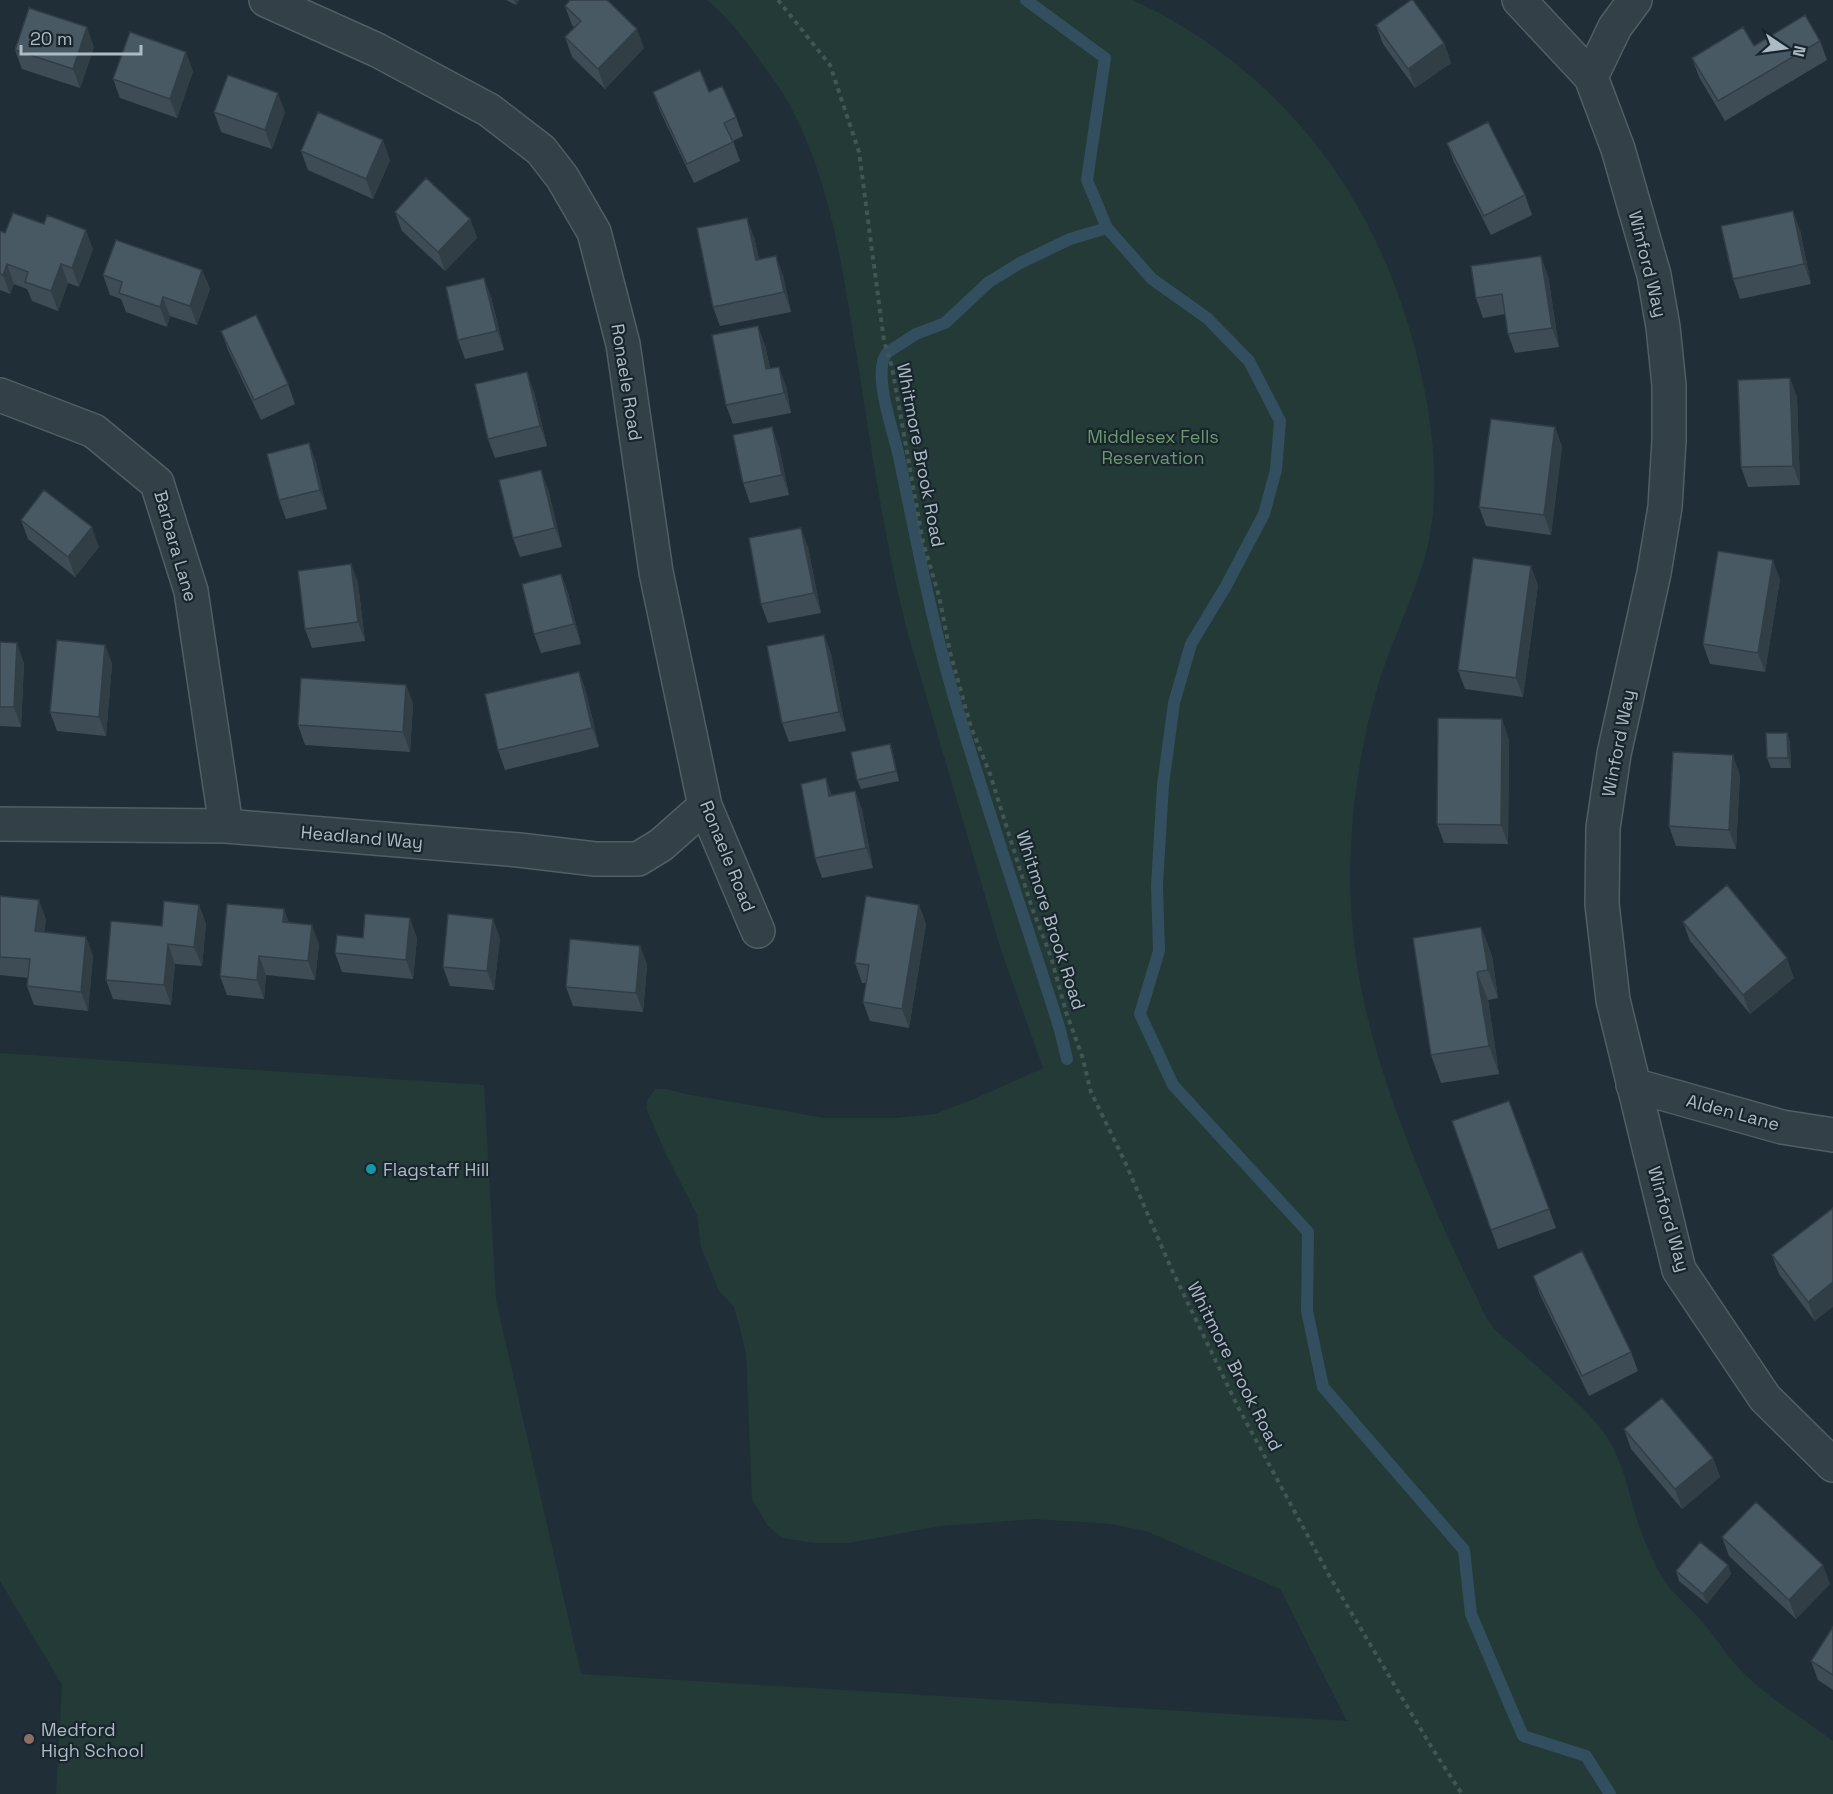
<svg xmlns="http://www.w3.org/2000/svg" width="1833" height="1794" font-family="'Space Grotesk',sans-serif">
<rect width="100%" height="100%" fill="#202e37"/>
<path fill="#233a37" d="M707,0H1132C1161,12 1186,28 1211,45C1327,127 1394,245 1423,382C1433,431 1439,485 1430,535C1420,588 1392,637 1377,689C1356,761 1346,847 1352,921C1360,1029 1403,1135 1446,1233C1456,1255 1466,1276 1477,1298C1481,1306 1485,1317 1491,1325C1499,1335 1511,1343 1521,1352C1548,1377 1579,1401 1602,1430C1627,1462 1630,1508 1646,1544C1652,1558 1660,1576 1670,1588C1681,1601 1695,1612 1705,1625C1716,1638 1725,1653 1737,1666C1764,1696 1801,1716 1833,1741V1794H56L62,1685L0,1581V1053L484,1085L496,1300L581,1674L1347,1721L1280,1589L1146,1531L1110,1524L1034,1519L940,1526L850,1543H814L782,1538L767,1525L752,1499L746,1354L739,1325L734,1307L719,1291L701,1247L697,1215L665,1152L646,1108L648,1099L655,1089H666L686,1094L825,1118H894L935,1114L974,1099L1043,1068L1001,950L907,631C885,544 872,453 858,364C843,274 832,179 786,99C780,87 771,76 763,65C747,42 729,18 707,0Z"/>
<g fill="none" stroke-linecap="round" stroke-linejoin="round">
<path stroke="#334e5f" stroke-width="12" d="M1026,0L1105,58L1087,180L1107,228L1152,279L1207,318L1249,361L1280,421L1276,470L1264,514L1226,586L1191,644L1174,703L1163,785L1157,885L1159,951L1140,1014L1173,1085L1308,1232L1307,1311L1323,1387L1464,1550L1471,1614L1523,1736L1586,1756L1610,1794
M1067,1059L1060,1030C1024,914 983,800 950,683C929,609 915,532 899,457C895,436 870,369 888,352L916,334L945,323L989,282L1020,263L1070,239L1107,228"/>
<defs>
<path id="minor" d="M266,0L377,50L489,110L541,150L562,177L594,232L623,344L656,572L705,806L758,931
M1519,0L1591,77L1618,149L1654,275L1663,327L1669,385V440L1665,507L1654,573L1614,754L1603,828L1602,904L1613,1000L1679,1270L1765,1398L1833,1465
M1591,77L1615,27L1635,0
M0,395L94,431L157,483L191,591L226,826
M0,824L226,826L519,850L595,859H638L661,845L705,806
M1633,1085L1782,1127L1833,1135"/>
</defs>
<use href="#minor" stroke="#515e65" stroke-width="36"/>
<path stroke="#415655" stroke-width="4" stroke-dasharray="4.5 4.5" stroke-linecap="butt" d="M778,0L830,65L859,152L884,341L892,367L923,542L939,596L950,652L971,727L990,774L1032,908L1051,957L1066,1012L1082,1056L1091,1092L1125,1162L1171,1268L1238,1407L1330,1577L1432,1748L1462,1794"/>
<use href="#minor" stroke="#334047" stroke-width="33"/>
</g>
<path fill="#3e4d55" d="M506,0H519L516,5Z
M565,6L644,48L605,89L572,57L565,37L575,28L572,25Z
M1376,25L1444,43L1451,63L1415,88L1383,44Z
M1820,41L1827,60L1725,121L1699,77L1692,58L1754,46Z
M94,47L80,88L22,69L15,50Z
M193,71L177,118L120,98L113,79Z
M653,92H709L736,117L743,136L733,141L740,161L694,183L660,111Z
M214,112H285L272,149L221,132Z
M1447,143L1525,195L1532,215L1491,235L1454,162Z
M301,151L390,160L373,199L308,170Z
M395,212L470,219L477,238L445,271L402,231Z
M1800,230L1811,284L1740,299L1733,279Z
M0,231L5,233L93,249L79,287L68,283L58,311L32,301L27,289L14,284L10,294L0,290Z
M754,237L759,259L783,275L791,312L720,326L713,307Z
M202,270L210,289L197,325L170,316L167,327L126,312L121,299L110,295L103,275Z
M1548,276L1559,347L1515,353L1508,334L1505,314L1483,318L1476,298Z
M491,297L504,350L465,359L458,340Z
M221,331L288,384L295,404L261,420L228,350Z
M765,345L770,368L786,386L791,413L733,424L726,405Z
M1790,378L1797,398L1800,485L1748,487L1741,467Z
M534,392L547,446L495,458L488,439Z
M1555,427L1562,447L1551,535L1486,526L1479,507Z
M309,443L316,463L327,509L286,519L279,500Z
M779,447L789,495L750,503L743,483Z
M548,489L562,547L520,557L513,538Z
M21,520L99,547L75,577L28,539Z
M808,547L821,613L768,623L761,604Z
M351,564L358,583L365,641L312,648L305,629Z
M561,574L568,593L581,644L541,653L534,634Z
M1780,579L1765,672L1710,664L1703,644Z
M1538,585L1523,697L1465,689L1458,670Z
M824,635L831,654L846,731L789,742L782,723Z
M0,642L24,663L21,727L0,726Z
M105,645L112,664L106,736L57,731L50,712Z
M579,672L586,692L599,747L505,770L498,750Z
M406,685L413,704L410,752L305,745L298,725Z
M1787,733L1790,743L1791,768H1771L1767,758Z
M1509,739L1508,844L1444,843L1437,824Z
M893,753L899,781L861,789L857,780Z
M1740,775L1736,849L1676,846L1669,826Z
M855,791L862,810L873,868L822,878L815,858L832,795Z
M0,896L46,919L44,932L86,937L93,956L88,1011L34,1005L27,986L28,978L0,975Z
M199,905L206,924L202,966L175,964L171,1005L113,999L106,980L162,926Z
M919,905L926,924L909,1028L870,1021L863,1002L866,983H862L855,963Z
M284,909L289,923L319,944L315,980L266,975L264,999L227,995L220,976Z
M1683,922L1794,978L1750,1014L1690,941Z
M1481,927L1492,956L1498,998L1488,1000L1499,1074L1441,1083L1431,1055Z
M363,938H417L413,979L342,972L335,953Z
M500,938L494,990L450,986L443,967Z
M640,946L647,965L643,1012L573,1006L566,987Z
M1509,1101L1556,1228L1498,1249L1452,1121Z
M1833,1208L1815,1321L1779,1274L1772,1255Z
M1533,1276L1631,1352L1638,1371L1589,1396L1540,1295Z
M1624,1429L1713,1458L1720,1477L1682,1509L1631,1449Z
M1722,1537L1830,1584L1796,1619L1729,1556Z
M1728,1565L1731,1574L1707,1604L1679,1581L1676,1571Z
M1833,1627V1690L1818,1680L1811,1661Z"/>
<path fill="#323e45" d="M514,0H519L516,5Z
M87,27L94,47L80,88L73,69Z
M637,29L644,48L605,89L598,69Z
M1444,43L1451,63L1415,88L1408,69Z
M186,52L193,71L177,118L170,99Z
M278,93L285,112L272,149L265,130Z
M383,140L390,160L373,199L366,179Z
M1793,211L1800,230L1811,284L1804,264Z
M747,218L754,237L763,279L756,260Z
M470,219L477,238L445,271L438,252Z
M86,230L93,249L79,287L72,268Z
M776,256L783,275L791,312L784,292Z
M1541,256L1548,276L1559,347L1552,328Z
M7,264L14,284L10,294L3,275Z
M61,264L68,283L58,311L51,291Z
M202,270L210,289L197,325L190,306Z
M484,278L491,297L504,350L497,331Z
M163,297L170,316L167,327L160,307Z
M758,326L765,345L774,388L766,369Z
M779,367L786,386L791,413L784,393Z
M527,372L534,392L547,446L540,426Z
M1790,378L1797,398L1800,485L1793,466Z
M772,427L779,447L789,495L782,475Z
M1555,427L1562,447L1551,535L1544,515Z
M309,443L316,463L327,509L320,490Z
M541,470L548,489L562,547L555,528Z
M92,527L99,547L75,577L68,557Z
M801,528L808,547L821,613L814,593Z
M1773,560L1780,579L1765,672L1758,653Z
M351,564L358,583L365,641L358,622Z
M1531,566L1538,585L1523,697L1516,678Z
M561,574L568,593L581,644L574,624Z
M824,635L831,654L846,731L839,712Z
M17,643L24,663L21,727L14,707Z
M105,645L112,664L106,736L99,717Z
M579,672L586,692L599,747L592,728Z
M406,685L413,704L410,752L403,732Z
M1502,719L1509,739L1508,844L1501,825Z
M1787,733L1790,743L1791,768L1788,758Z
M890,744L893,753L899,781L896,771Z
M1733,755L1740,775L1736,849L1729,830Z
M826,778L833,798L829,796Z
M855,791L862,810L873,868L866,848Z
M39,900L46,919L42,951L35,931Z
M199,905L206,924L202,966L194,947Z
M919,905L926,924L909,1028L902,1009Z
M284,909L291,929L283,922Z
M410,918L417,938L413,979L406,960Z
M493,919L500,938L494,990L487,971Z
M312,925L319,944L315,980L308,961Z
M1481,927L1492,956L1498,998L1488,970Z
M86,937L93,956L88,1011L81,992Z
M168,944L175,964L171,1005L164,985Z
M640,946L647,965L643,1012L636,993Z
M259,956L266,975L264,999L257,980Z
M1787,958L1794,978L1750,1014L1743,995Z
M1477,972L1488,1000L1499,1074L1489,1046Z
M1833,1282V1307L1815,1321L1808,1302Z
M1713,1458L1720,1477L1682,1509L1675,1489Z
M1728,1565L1731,1574L1707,1604L1703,1594Z
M1823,1565L1830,1584L1796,1619L1789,1600Z"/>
<path fill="#485963" stroke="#323e45" stroke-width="1.5" d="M570,0H607L637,29L598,69L565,37L581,21L565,6Z
M1411,0H1413L1444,43L1408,69L1376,25Z
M29,8L87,27L73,69L15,50Z
M1805,15L1820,41L1718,101L1692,58L1743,27L1754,46Z
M130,32L186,52L170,99L113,79Z
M700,70L709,92L722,86L736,117L724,123L733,142L687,164L653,92Z
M228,75L278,93L265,130L214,112Z
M318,112L383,140L366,179L301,151Z
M1488,122L1525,195L1484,216L1447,143Z
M426,178L470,219L438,252L395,212Z
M1793,211L1804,264L1733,279L1721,226Z
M13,213L44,224L47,215L86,230L72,268L61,264L51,291L25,282L28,272L7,264L3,275L0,274V231L5,233Z
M747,218L756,260L776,256L784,292L713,307L697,228Z
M116,240L202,270L190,306L163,297L160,307L119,293L122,282L103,275Z
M1541,256L1552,328L1508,334L1502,294L1476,298L1471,266Z
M484,278L497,331L458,340L446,287Z
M256,315L288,384L254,400L221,331Z
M758,326L766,369L779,367L784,393L726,405L712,335Z
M527,372L540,426L488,439L475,384Z
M1790,378L1793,466L1741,467L1738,380Z
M1491,419L1555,427L1544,515L1479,507Z
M772,427L782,475L743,483L733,435Z
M309,443L320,490L279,500L267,454Z
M541,470L555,528L513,538L499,480Z
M44,490L92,527L68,557L21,520Z
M801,528L814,593L761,604L749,538Z
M1718,551L1773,560L1758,653L1703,644Z
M1473,558L1531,566L1516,678L1458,670Z
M351,564L358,622L305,629L298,571Z
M561,574L574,624L534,634L522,584Z
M824,635L839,712L782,723L767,646Z
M57,640L105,645L99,717L50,712Z
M0,642L17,643L14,707H0Z
M579,672L592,728L498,750L485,694Z
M301,678L406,685L403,732L298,725Z
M1438,718L1502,719L1501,825L1437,824Z
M1766,733H1787L1788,758H1767Z
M890,744L896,771L857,780L851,752Z
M1673,752L1733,755L1729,830L1669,826Z
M826,778L829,796L855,791L866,848L815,858L801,784Z
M1727,885L1787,958L1743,995L1683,922Z
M0,896L39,900L35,931L86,937L81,992L27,986L30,959L0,957Z
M866,896L919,905L902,1009L863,1002L869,965L855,963Z
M164,901L199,905L194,947L168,944L164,985L106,980L111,921L162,926Z
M227,904L284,909L283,922L312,925L308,961L259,956L257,980L220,976Z
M365,914L410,918L406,960L335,953L337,935L363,938Z
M448,914L493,919L487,971L443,967Z
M1481,927L1488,970L1477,972L1489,1046L1431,1055L1413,938Z
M570,939L640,946L636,993L566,987Z
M1509,1101L1549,1209L1491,1230L1452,1121Z
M1833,1208V1282L1808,1302L1772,1255Z
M1582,1251L1631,1352L1582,1376L1533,1276Z
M1662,1398L1713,1458L1675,1489L1624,1429Z
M1756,1502L1823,1565L1789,1600L1722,1537Z
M1700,1542L1728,1565L1703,1594L1676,1571Z
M1833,1627V1675L1811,1661Z"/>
<circle fill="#0f9aa8" stroke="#19252c" stroke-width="2" cx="371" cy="1169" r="6"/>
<circle fill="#8d6e63" stroke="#19252c" stroke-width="2" cx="29" cy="1739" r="6"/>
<g text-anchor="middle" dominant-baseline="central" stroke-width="4.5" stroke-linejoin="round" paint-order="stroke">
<g font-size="18" fill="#adbbc4" stroke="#19252c">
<text transform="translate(1648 264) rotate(76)">Winford Way</text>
<text transform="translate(627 382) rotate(81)">Ronaele Road</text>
<text transform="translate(921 455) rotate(79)">Whitmore Brook Road</text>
<text transform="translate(176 546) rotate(74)">Barbara Lane</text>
<text transform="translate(1618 743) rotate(-79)">Winford Way</text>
<text transform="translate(362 837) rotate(5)">Headland Way</text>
<text transform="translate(728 856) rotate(68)">Ronaele Road</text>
<text transform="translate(1051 920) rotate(72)">Whitmore Brook Road</text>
<text transform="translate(1733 1112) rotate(15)">Alden Lane</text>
<text transform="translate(1669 1219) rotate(74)">Winford Way</text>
<text transform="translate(1235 1366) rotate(63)">Whitmore Brook Road</text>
</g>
<g font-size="18" fill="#6d996e" stroke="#19252c">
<text x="1153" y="436">Middlesex Fells<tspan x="1153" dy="21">Reservation</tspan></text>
</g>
<g font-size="18" fill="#adbbc4" stroke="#19252c" text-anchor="start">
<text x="383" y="1169">Flagstaff Hill</text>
<text x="41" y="1729">Medford<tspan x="41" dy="21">High School</tspan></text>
</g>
</g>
<g transform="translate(1785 48) rotate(103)" stroke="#19252c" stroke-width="4.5" paint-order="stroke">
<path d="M0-4.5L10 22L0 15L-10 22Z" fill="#adbbc4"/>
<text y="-9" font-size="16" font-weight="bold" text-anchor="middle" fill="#adbbc4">N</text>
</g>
<path d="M21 45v9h120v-9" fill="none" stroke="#adbbc4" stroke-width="3"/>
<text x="30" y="45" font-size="18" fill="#adbbc4" stroke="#19252c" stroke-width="4.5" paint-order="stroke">20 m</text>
</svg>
